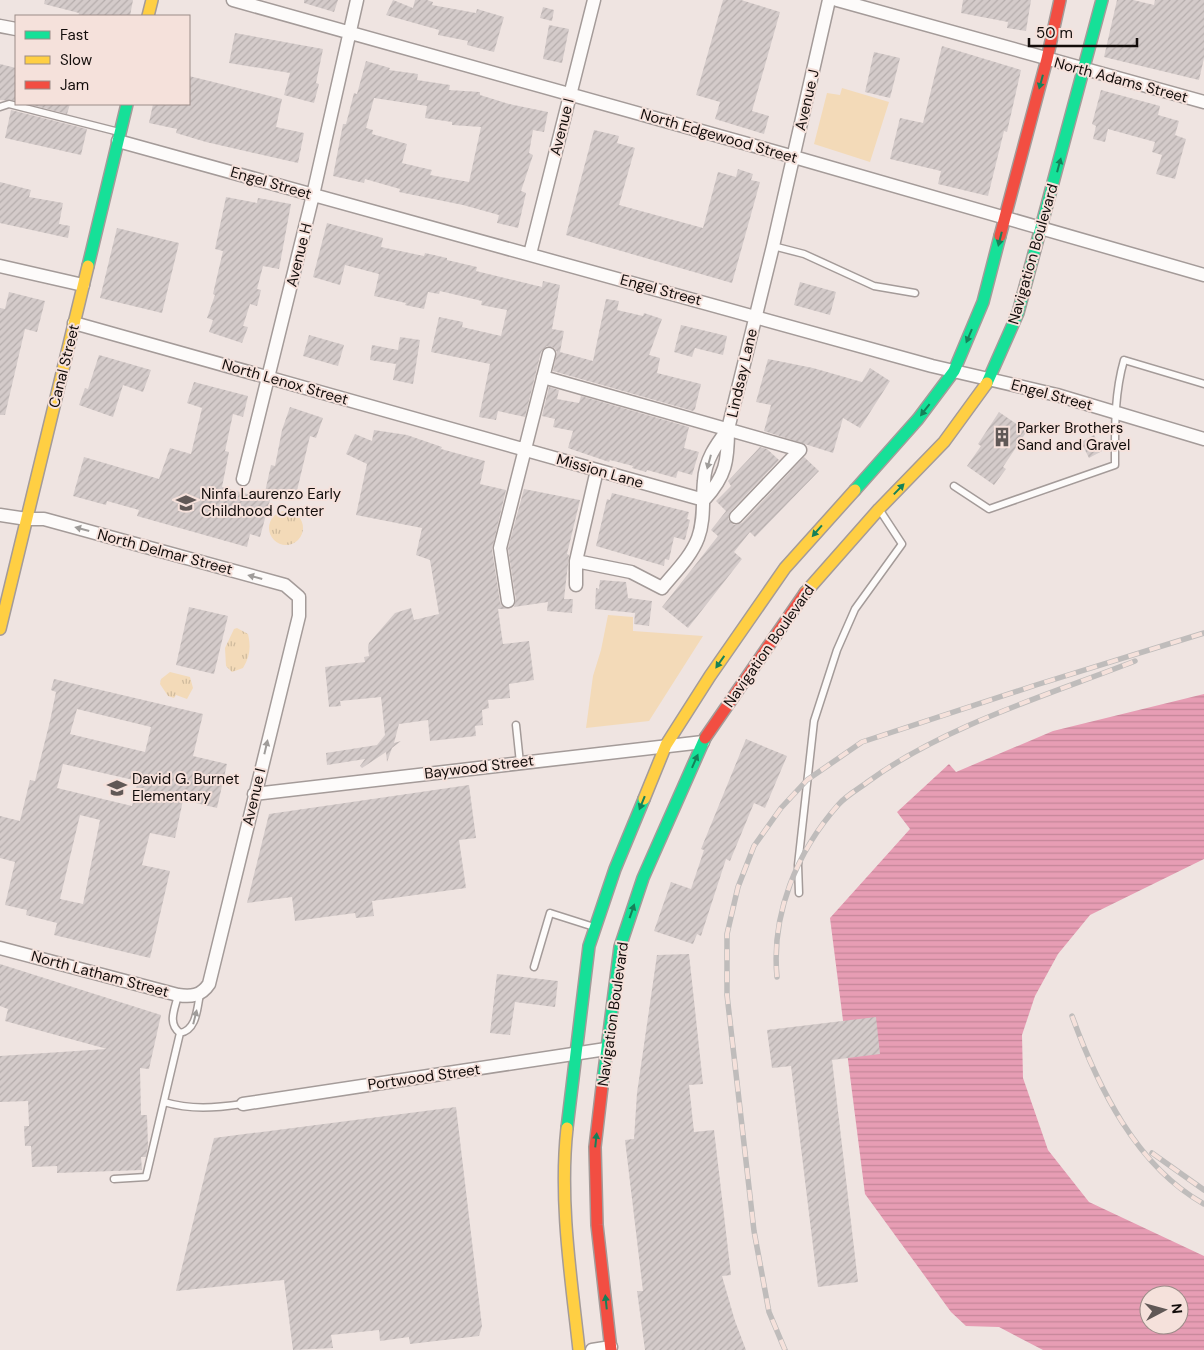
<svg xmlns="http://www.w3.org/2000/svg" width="1204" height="1350" font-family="'DM Sans',sans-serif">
<defs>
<pattern id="park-tufts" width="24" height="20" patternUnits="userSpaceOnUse" patternTransform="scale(1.25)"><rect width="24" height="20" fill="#f3dab8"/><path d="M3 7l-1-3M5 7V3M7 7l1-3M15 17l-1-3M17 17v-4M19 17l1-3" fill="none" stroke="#cfba9d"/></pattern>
<pattern id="water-rules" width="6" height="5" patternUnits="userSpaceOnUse" patternTransform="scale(1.25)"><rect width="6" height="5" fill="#e79db4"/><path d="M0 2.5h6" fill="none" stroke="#c58699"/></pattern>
<pattern id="building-hatch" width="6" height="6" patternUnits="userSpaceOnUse" patternTransform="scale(1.25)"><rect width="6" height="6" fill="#d4cbca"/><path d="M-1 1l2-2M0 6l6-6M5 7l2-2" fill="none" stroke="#b5adac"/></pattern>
</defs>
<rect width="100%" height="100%" fill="#efe4e1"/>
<path fill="#f3dab8" d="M842,88L889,102L870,162L814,144L827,93L840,95Z
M608,615L633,617V631L703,636L649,721L586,728L593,676L601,650Z"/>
<path fill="url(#park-tufts)" d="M269 528a17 17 0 1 1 34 0a17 17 0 1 1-34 0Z
M237,628L248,634C251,647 250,657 243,668L232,672L226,666L225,648L234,629Z
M170,672L190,677L193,688L187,699L176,695L174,698L168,696L160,684L161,679Z"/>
<path fill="url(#water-rules)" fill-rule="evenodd" d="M1204,694V859L1090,915L1058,954L1035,996L1022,1035L1023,1078L1048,1150L1089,1202L1204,1256V1350H1043L999,1327L966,1326L951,1312L865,1194L830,918L910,829L897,812L949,764L956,772L1053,731ZM1149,1295H1179V1325H1149Z"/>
<path fill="url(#building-hatch)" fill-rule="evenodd" d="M45,0H133L130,16H78L79,13L44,4Z
M304,0H338L334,12L304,3Z
M393,0L413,8L415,0H427L433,2L432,5L476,13L477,9L504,17L494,52L467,45L468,41L438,35L439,30L386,15Z
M723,0H741L780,12L752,111L769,116L764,134L715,119L720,102L696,95Z
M963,0H1031L1026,31L1007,28L1008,22L961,13Z
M1117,0H1133L1154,5L1155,0H1204V58L1199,80L1104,57Z
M543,7L554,10L552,21L540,18Z
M549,25L569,29L562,63L543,59Z
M235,33L323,49L316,83L319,84L314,103L284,95L290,73L229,63Z
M942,46L1021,70L1007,132L1004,131L988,196L938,184L941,171L890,159L900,118L923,123Z
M874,52L900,58L890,98L865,92Z
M366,61L390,68L389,70L418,74L417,80L450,85L449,90L480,92V95L509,104L548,112L544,132L533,130L529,153L533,155L521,191L526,193L518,228L497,223L499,215L463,205L399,192L400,189L365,179L364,183L333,176L343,124H346L354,93L357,94ZM374,98L427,106L425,118L452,122V125L481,127L469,182L430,175L432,170L402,163L407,144L372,134L373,130L366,128Z
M0,64L16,68V101L0,100Z
M189,76L282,99L276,127L304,133L298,163L206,142L176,133L177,129L149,123L153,104H189Z
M1101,90L1160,106L1158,115L1179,121L1175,135L1186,139L1175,179L1156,174L1162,155L1152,152L1155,142L1108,129L1105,142L1093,139L1096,126L1092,124Z
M28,104H70L67,114Z
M11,110L87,129L81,155L5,138Z
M594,130L619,136L617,143L635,148L619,205L703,228L718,172L736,177L738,169L753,174L751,180L760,182L732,283L566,235Z
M0,182L31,190L29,197L63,203L59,224L70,226L68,238L0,223Z
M226,197L257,203L258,198L291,204L279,269L263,266L257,289L261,290L257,306L250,304L243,326L248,327L242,343L209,332L213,320L207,318L215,295L213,294L223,251L215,249Z
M327,223L383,238L381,247L424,256L425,253L447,258V260L477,267L476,271L542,287L543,281L560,285L552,329L564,331L560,352L593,361L606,299L619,301L617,310L643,316L644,313L662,319L649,355L660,358L657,373L701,384L695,409L693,411L553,371L557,352L554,348L547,346L541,352L525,417L498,411L496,420L479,417L490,364L431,352L439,317L463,322L462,327L501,336L507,310L481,305L482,301L440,291L439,294L428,292L424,309L405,305L406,303L374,296L379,274L345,265L340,285L313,277Z
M117,228L179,243L162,313L100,298Z
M800,282L836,292L830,315L794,305Z
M9,292L45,301L37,332L25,329L5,415H0V308L5,309Z
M681,325L727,336L723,355L695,348L692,357L674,352Z
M309,335L344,345L338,366L303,356Z
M400,337L420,340L413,384L393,380L396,364L370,360L372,345L398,350Z
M99,355L151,370L143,392L123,385L113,417L79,405L85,388L88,389Z
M768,359L813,368L862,382L870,368L890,381L860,428L843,418L833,453L764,431L771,405L756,402Z
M194,382L248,396L243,417L233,414L225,451L229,452L222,487L270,500L260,537L250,534L247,547L137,516L139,510L107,501L106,505L73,496L84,457L159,479L170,448L191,454L202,408L187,403Z
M549,387L559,390L557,399L579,403L581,396L689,427L684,448L699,452L692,475L678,471L676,478L647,470L646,472L632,468L633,466L610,460L609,462L568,448L573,431L553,427L555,419L542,416Z
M290,407L323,418L316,438L310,436L295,499L265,492L271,465L275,466L282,430Z
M999,412L1027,431L1003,467L1006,469L994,485L967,466L981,446L978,444Z
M374,430L407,435L442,447L441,449L485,461L480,484L506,490L492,549L500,602L502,606L509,609H498L503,644L529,641L534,680L509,684L510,698L488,700L489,708L482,710L483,725L475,726L476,736L430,741L428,720L399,724L394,743L401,741L392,748L387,762L386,752L362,768L360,766L365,759L327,765L326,753L377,745L385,735L381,697L340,701L341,706L329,707L325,667L365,662L364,657L369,656L368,647L369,643L395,613L411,608L414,620L439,614L430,560L416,555L422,528L356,515L367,464L346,454L355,434L372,441Z
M1094,435L1102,451L1089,458L1081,442Z
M760,447L767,449L779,460L730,512L728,519L734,525L742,523L804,457L819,471L755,537L750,532L734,552L742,559L688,628L662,607L718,536L711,530L726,511L716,501L731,486L728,481Z
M524,489L580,500L567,554L569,555L564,599H573L572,613L547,611L548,602L514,607L516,600L508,548Z
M612,493L689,512L687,519L690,520L685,540L674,537L669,560L665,559L664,566L596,546L607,499L610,500Z
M600,580L626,582L628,598L652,601L649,626L634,624L635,613L595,609L596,588L599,589Z
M189,607L228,616L214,674L176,665Z
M54,679L203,714L193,756L227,764L217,808L183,800L175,838L150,833L142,865L170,871L150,958L54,935L57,923L26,915L27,910L5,905L15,862L0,858V816L20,821L30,780L35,781L50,721L56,692L51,690ZM77,709L151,727L145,752L70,734ZM63,764L138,781L132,806L57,788ZM80,815L100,820L83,904L60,899Z
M746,739L787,756L765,808L754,803L730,861L726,859L701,936L697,934L693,944L654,931L671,882L691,889L704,850L701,849Z
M469,785L476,838L459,840L466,888L372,901L374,916L356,918L355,913L295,921L292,897L247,903L269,814Z
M689,954L703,1084L689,1085L694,1132L714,1130L731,1275L722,1276L735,1321L746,1350H645L637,1291H643L625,1140L634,1139L637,1093L657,955Z
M0,964L161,1015L149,1069L140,1068L141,1115H147L148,1146L146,1157H141L142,1170L57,1173V1166L32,1167L31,1146H25L24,1126H29L28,1101L0,1102V1056L107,1049L5,1021L8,1009L0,1006Z
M497,974L558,981L555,1007L515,1002L510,1035L490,1033Z
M876,1017L880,1054L832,1060L858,1282L818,1287L791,1066L772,1068L767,1030Z
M456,1107L482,1326L479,1336L410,1344L409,1337L380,1341L379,1330L331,1335L333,1348L293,1350L284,1280L176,1291L214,1138Z"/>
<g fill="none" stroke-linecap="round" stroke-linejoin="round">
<defs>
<path id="lane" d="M0,107L9,104L119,132
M773,246L804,254L874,286L915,293
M954,486L989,509L1115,465C1115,429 1114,395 1124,360L1204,384
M516,725L520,763
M799,893L798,865L814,721L837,650L855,609L902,544L881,512
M534,967L550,913L594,927
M178,995C175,1009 167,1023 180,1033
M180,1033C197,1030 197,1008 200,994
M164,1102C191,1110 215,1108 243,1104
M114,1179L146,1177L180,1033"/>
<path id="street" d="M233,0L794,157L1204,275
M837,0L1204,102
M0,26L16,29
M118,141L932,366L1057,395L1204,439
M530,254L594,0
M0,266L83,285
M74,323L704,500
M543,377L800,450L736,517
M243,479L313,195L357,0
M704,500C726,476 728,461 728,429L773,246L829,0
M0,515L27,519H44L285,585L299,597V616L209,984C201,996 191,997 178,995L0,948
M576,561L631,572L662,588C674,573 691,557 698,538C705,519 702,500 704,481C705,460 716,445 728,429
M576,585V561L597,470
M508,601L500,548L549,354
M254,794L703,742
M243,1104L606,1049
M592,1350L611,1347"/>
<path id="fast" d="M88,266L127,104
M987,383L1018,313L1102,0
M855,490L918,419L954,371L983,302L1000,236
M602,1087L620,947L643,878L705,738
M567,1128L589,946L615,869L644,799"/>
<path id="slow" d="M148,16L152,0
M805,593L879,509L944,442L987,383
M0,629L88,266
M644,799L666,745L710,676L785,568L855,490
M567,1128C559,1201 571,1277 579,1350"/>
<path id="jam" d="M1000,236L1047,59L1060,0
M705,738L805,593
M602,1087L595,1147L597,1225L611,1350"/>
</defs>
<use href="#lane" stroke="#a49b99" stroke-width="9"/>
<use href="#street" stroke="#a49b99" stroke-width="15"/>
<use href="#fast" stroke="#a49b99" stroke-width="14"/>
<use href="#slow" stroke="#a49b99" stroke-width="14"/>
<use href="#jam" stroke="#a49b99" stroke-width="14"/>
<use href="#lane" stroke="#fdfbfa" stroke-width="6"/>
<use href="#street" stroke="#fdfbfa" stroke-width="12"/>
<use href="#fast" stroke="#16e098" stroke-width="11"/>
<use href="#slow" stroke="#ffcf43" stroke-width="11"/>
<use href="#jam" stroke="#f24e42" stroke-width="11"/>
<defs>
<path id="rail" d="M777,977C771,914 797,851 839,804C847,795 860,788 869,781C944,726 1048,695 1135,661
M1072,1016C1098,1087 1136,1166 1204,1204
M1152,1153L1204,1190
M785,1350L769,1312L754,1231L727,995V934L738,887L754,846L781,808L807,780L862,742L1036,685L1204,633"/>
</defs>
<use href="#rail" stroke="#bfbcbb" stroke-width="5.5"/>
<use href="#rail" stroke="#f5e1db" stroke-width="4" stroke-dasharray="11" stroke-linecap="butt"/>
</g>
<defs><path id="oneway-solid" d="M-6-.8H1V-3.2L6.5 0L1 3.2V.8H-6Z" transform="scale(1.25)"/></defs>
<g fill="#158159">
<use href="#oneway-solid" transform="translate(1041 82) rotate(105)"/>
<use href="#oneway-solid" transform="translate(1059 165) rotate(-75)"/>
<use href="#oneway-solid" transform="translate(1000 239) rotate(104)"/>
<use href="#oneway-solid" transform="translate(969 336) rotate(113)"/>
<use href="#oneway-solid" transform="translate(925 410) rotate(128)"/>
<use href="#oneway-solid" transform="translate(899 489) rotate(-46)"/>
<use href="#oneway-solid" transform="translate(817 531) rotate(131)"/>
<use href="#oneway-solid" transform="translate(720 662) rotate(125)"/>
<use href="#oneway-solid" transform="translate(695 761) rotate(-66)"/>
<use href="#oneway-solid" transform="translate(642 803) rotate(112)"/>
<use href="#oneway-solid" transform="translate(632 911) rotate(-71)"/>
<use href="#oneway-solid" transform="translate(596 1140) rotate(-84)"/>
<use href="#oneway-solid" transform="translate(606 1302) rotate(-96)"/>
</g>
<g fill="#9f9c9a">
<use href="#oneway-solid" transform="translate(709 462) rotate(105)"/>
<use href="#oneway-solid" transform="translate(82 529) rotate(-165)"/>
<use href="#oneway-solid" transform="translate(255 577) rotate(-165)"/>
<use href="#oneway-solid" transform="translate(266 747) rotate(-77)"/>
<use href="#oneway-solid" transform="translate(195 1017) rotate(-76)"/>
</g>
<defs>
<symbol id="building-bare" viewBox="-9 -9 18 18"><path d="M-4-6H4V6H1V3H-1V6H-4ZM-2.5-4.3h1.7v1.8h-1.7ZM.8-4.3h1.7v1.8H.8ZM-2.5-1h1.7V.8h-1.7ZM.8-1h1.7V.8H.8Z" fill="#605856" stroke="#f5e1db" stroke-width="2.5" paint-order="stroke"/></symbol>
<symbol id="school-bare" viewBox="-9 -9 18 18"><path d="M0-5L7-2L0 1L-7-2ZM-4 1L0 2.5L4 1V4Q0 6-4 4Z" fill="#605856" stroke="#f5e1db" stroke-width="2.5" paint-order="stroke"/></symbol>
</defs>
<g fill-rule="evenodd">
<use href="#building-bare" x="988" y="423" width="28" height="28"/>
<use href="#school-bare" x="172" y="489" width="28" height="28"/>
<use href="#school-bare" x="103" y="774" width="28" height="28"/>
</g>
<g text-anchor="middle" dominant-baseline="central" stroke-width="4" stroke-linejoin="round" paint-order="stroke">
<g font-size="15" fill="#130d0b" stroke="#f5e1db">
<text transform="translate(1121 80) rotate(15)">North Adams Street</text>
<text transform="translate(807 100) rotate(-77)">Avenue J</text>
<text transform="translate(562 127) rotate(-76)">Avenue I</text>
<text transform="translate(719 136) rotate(16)">North Edgewood Street</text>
<text transform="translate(271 183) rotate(16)">Engel Street</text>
<text transform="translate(1033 254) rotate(-74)">Navigation Boulevard</text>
<text transform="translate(299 255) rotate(-76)">Avenue H</text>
<text transform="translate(661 290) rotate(15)">Engel Street</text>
<text transform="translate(64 366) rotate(-76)">Canal Street</text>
<text transform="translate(742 373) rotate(-77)">Lindsay Lane</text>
<text transform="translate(285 382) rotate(16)">North Lenox Street</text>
<text transform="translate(1052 395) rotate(15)">Engel Street</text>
<text transform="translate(600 471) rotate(16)">Mission Lane</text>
<text transform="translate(165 552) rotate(15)">North Delmar Street</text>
<text transform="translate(769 646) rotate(-55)">Navigation Boulevard</text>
<text transform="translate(479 767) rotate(-7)">Baywood Street</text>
<text transform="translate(254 797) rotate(-77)">Avenue I</text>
<text transform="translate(100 974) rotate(15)">North Latham Street</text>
<text transform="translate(613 1014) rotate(-82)">Navigation Boulevard</text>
<text transform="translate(424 1077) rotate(-8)">Portwood Street</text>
</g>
<g font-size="15" fill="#130d0b" stroke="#f5e1db" text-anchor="start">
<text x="1017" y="428">Parker Brothers<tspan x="1017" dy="17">Sand and Gravel</tspan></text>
<text x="201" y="494">Ninfa Laurenzo Early<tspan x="201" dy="17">Childhood Center</tspan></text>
<text x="132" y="779">David G. Burnet<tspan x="132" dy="17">Elementary</tspan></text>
</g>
</g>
<rect x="15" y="15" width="175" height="90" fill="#f5e1db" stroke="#9b8c88"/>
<rect x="25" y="31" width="25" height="8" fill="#16e098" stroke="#9b8c88"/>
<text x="60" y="40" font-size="15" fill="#130d0b">Fast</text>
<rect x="25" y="56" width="25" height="8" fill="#ffcf43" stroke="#9b8c88"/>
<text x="60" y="65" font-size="15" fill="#130d0b">Slow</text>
<rect x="25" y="81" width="25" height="8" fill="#f24e42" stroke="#9b8c88"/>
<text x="60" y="90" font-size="15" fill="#130d0b">Jam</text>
<g transform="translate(1164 1310) rotate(84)"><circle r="24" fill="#f5e1db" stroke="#9b8c88"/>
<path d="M0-4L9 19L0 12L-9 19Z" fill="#605856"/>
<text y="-8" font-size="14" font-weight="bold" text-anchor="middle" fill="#130d0b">N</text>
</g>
<path d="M1029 38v8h108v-8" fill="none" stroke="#130d0b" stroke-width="2.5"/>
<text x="1036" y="38" font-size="15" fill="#130d0b" stroke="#f5e1db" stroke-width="4" paint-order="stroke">50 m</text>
</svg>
